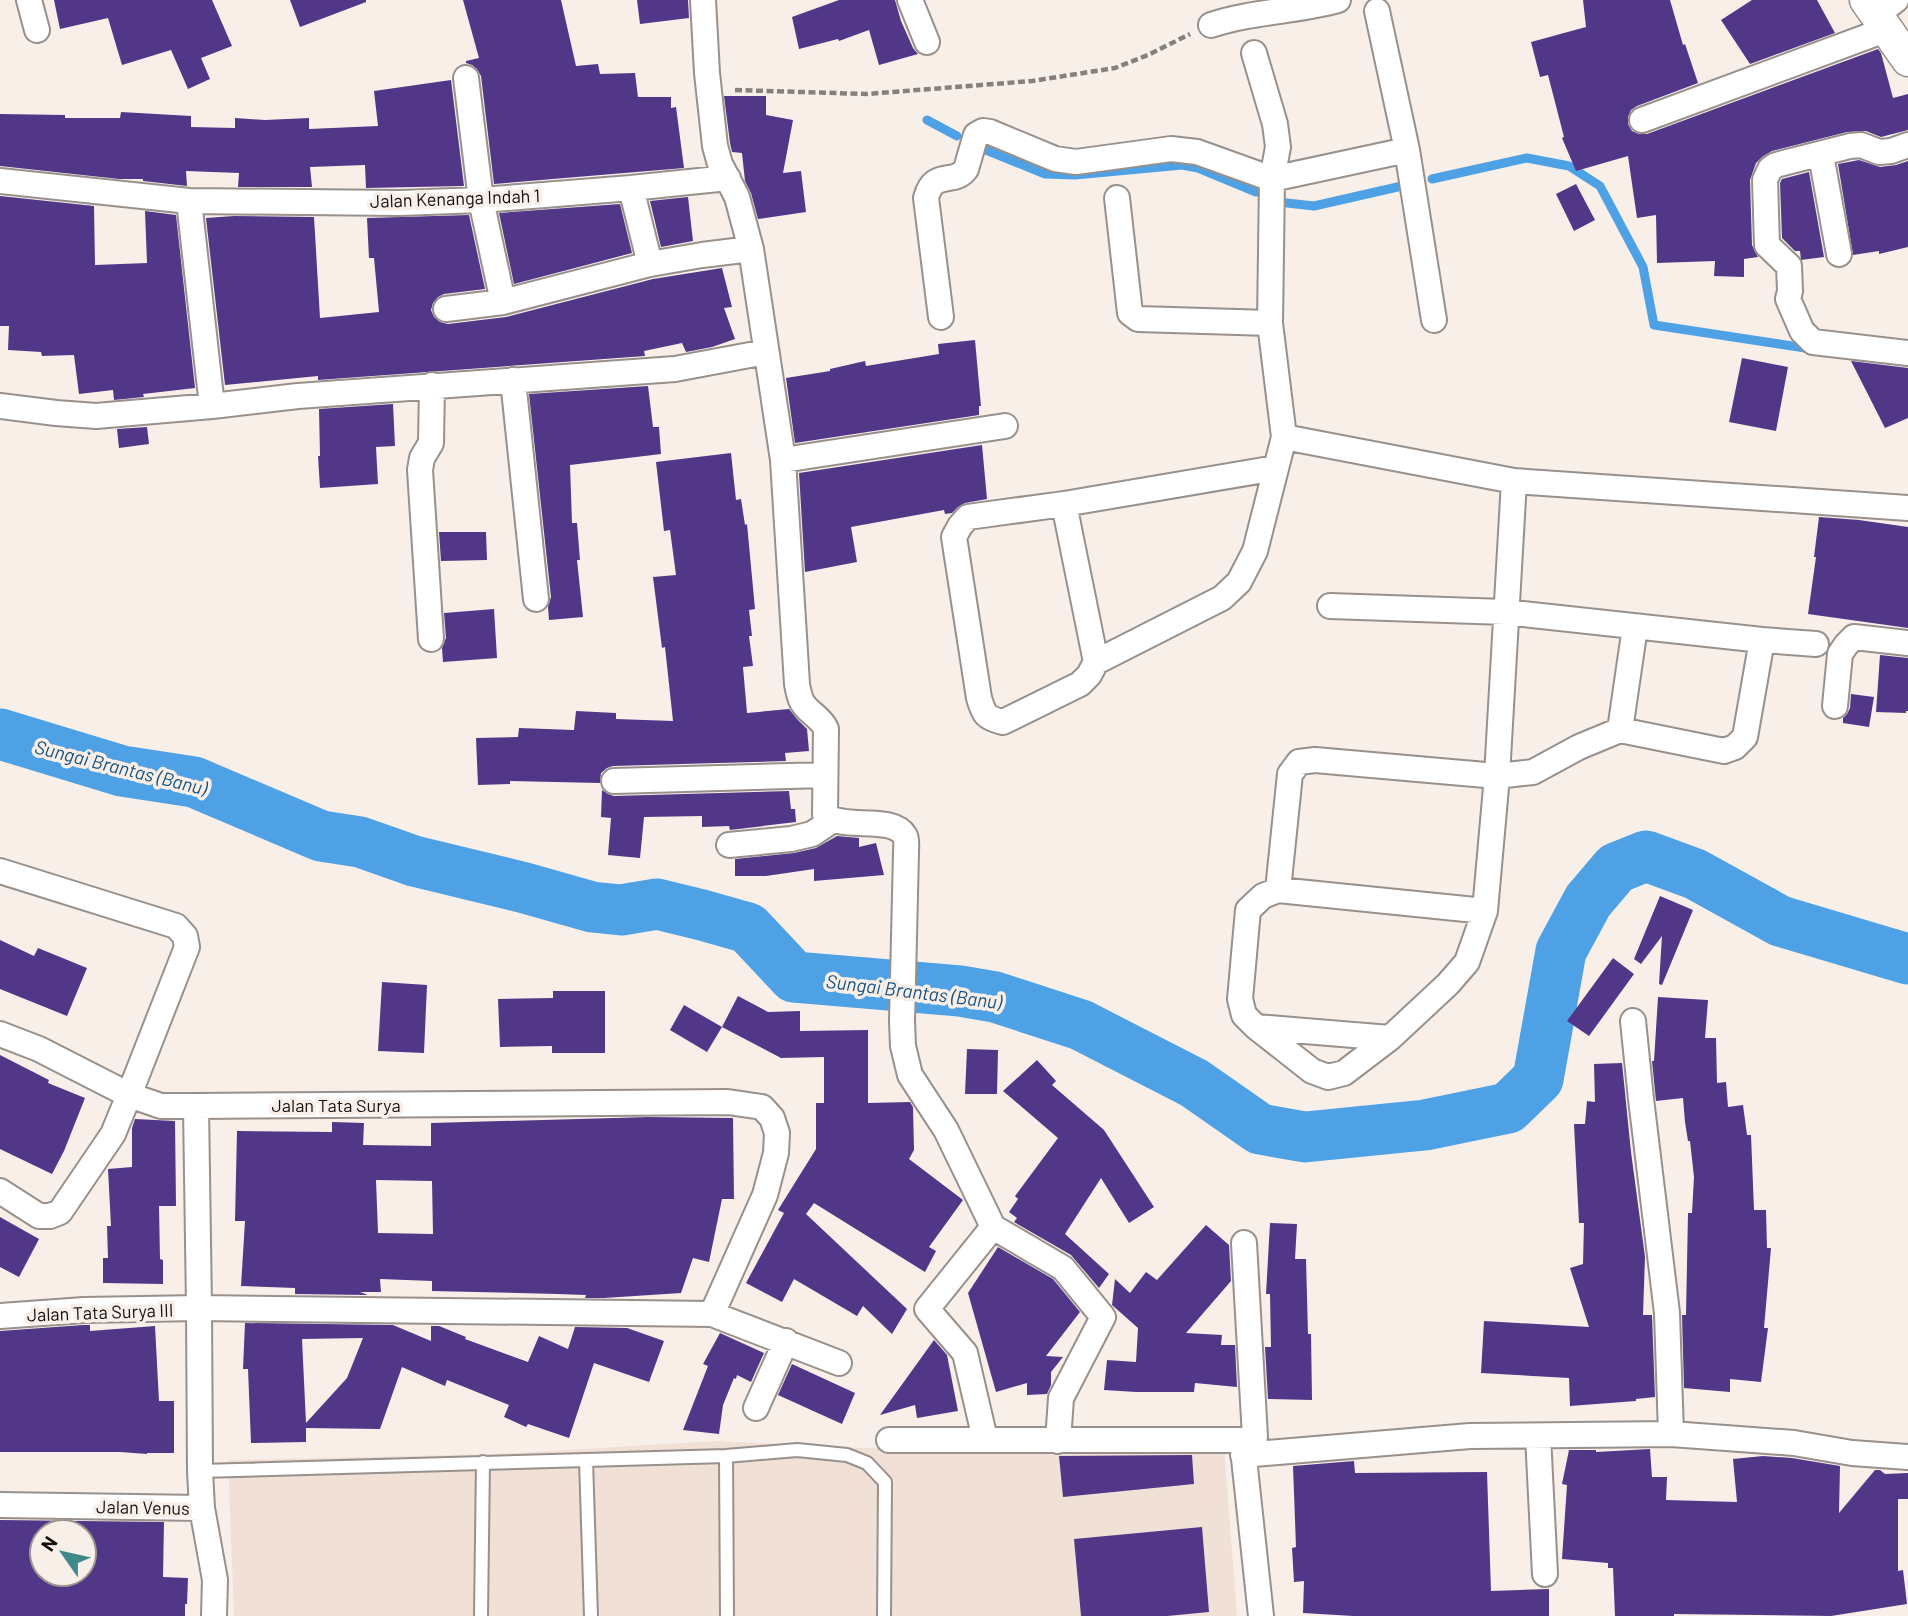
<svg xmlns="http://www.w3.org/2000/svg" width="1908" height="1616" font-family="Barlow,sans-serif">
<rect width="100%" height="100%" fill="#f8efe9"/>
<path fill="#f0e0d6" d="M716,1441L861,1448L1224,1447L1237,1616H234L228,1460L498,1454Z"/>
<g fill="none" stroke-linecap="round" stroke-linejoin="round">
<path stroke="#4fa1e5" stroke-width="9" d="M927,120L957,136
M986,150L1045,174L1075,175L1182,165L1198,168L1256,192
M1432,179L1527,158L1569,166L1600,186L1643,267L1654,325L1812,349
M1287,203L1314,206L1402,186"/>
<path stroke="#4fa1e5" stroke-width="51" d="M0,734L122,771L194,782L321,836L360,842L414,861L525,888L592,907L621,910L657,904L702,915L748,928L794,977L960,991L995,997L1081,1025L1194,1083L1260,1129L1305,1137L1425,1125L1508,1108L1538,1079L1561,951L1588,901L1616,868L1646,856L1695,874L1780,921L1908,959"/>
</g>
<path fill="#523788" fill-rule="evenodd" d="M54,0H212L232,46L201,58L210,79L188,89L171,50L122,65L108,18L60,29Z
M290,0H366V2L300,27Z
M463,0H561L576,66L598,64L600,74L635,73L638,97H671V108L676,107L684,168L494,184L481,76L477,69L472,65L466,63V61L479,58Z
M637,0H688L689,18L640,24Z
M839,0H895L901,21L913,48L918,54L879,65L869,30L839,41L838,39L799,49L792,17Z
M1583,0H1670L1683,45L1685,44L1698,83L1637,106L1631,110L1628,117V124L1632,131L1639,134H1647L1878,49L1881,53L1893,98L1908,94V130L1881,137L1866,131L1847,132L1772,151L1762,157L1756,163L1750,180L1752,245L1758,257L1744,259V277L1714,276L1715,261L1657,263L1656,215L1637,218L1628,156L1576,171L1562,138L1564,137L1548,75L1540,77L1531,42L1586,27Z
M1752,0H1817L1835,33L1750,64L1721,20Z
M451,80L464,186L366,188L365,165L310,167L312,187H238L239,173L186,171L187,186L143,181V179H119L0,166V114L65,115V118H120L121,112L191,116V127L235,128V118L265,120L309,118V129L378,126L374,91Z
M724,96H766V115L793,120L783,173L801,171L806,212L758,219L751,193L745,181L742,153L732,152L730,143Z
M1859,160L1880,167L1896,165L1908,161V247L1879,254V251L1853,255L1838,164Z
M1809,172L1824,257L1801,260L1800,251H1795L1782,238L1780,183L1782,179Z
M1576,184L1595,220L1574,231L1556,194Z
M0,196L94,206L95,265L147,263L145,211L176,215L195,388L143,394L144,397L114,400L113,390L79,394L74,355L42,356L41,352L8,350L9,326H0Z
M688,197L693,241L661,247L650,201Z
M620,204L632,253L514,284L499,213Z
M469,215L485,289L444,294L438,297L433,303L431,310L434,317L440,322L448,324L506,317L653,279L722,268L732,307L724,308L735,339L712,347L686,352L682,343L644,351L645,356L318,380V376L225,385L206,218L234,216L314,217L320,318L379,312L374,258H369L367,218Z
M975,340L981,406H979V415L795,443L786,378L830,371V369L865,361L866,366L939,354L938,344Z
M1742,358L1788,367L1776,431L1729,422Z
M1851,361L1908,368V418L1885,428Z
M648,386L653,427H659L661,454L570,465L572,523H577L580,560H577L583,617L549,620L548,607L551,597L529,394Z
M393,404L395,446L376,447L378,484L320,488L318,456H320L319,409Z
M147,427L149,444L119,448L117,429Z
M982,445L987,499L965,503L958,507L952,513L945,514L944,510L851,527L857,562L805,572L799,473Z
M731,453L736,500L741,499L745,525L747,524L755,609L749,610L752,636H749L753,666L743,667L747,713L789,709L797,719L807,729L809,751L785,753L786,761L613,766L607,768L601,773L600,783L510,781V784L478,785L476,738L518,737L519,728L574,730L576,711L616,713V719L673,721L665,647L662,648L653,577L676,575L670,530L664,531L656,462Z
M1819,517L1859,520L1908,527V628L1808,614L1816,557H1814Z
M439,532H486L487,560L441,561Z
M494,609L497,658L443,662L442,648L446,638L444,613Z
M1880,655L1908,658V711H1906V713L1876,712Z
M1851,694L1874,697L1869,727L1843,723V718L1847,714L1850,708Z
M602,790L608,794L614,796L789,791L791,809H795L796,822L730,830L729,826L702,827V816L644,817L640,858L608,855L611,818L601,817Z
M837,836L859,838V847L876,843L884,875L814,881V869L766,876H735V859L794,853L816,848Z
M1660,896L1693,910L1662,985L1659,984L1662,936L1641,964L1634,959Z
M0,940L34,956L38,948L87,968L67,1016L0,989Z
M1613,958L1634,974L1589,1036L1567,1021Z
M382,982L427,985L424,1053L378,1051Z
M553,991H605V1053H552V1046L500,1047L498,999L553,998Z
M738,996L768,1012L800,1011V1031L868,1030V1103L910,1102L913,1107L914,1150L909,1159L963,1200L929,1247L936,1251L925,1272L814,1203L806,1214L907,1309L892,1334L863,1306L857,1316L794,1279L782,1302L746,1283L784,1213L778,1210L816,1149V1103H824V1057L781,1058L722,1027Z
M1658,997L1708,1000L1705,1038H1716L1717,1083L1726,1082L1728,1107L1743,1105L1747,1135H1751L1754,1210H1766L1767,1248H1771L1764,1328H1768L1761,1382L1730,1379V1392L1684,1388L1682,1315H1686L1688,1213H1692L1694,1177L1690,1141H1688L1685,1122L1683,1098L1656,1101L1652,1061H1654Z
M684,1005L722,1027L707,1052L670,1030Z
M967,1049L998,1050L997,1094H965Z
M0,1055L49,1080L48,1083L85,1098L64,1151L52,1174L0,1149Z
M1037,1060L1056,1081L1052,1085L1104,1130L1154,1207L1129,1223L1101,1178L1065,1234L1109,1274L1099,1288L1071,1255L1014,1222L1017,1218L1009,1212L1018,1199L1015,1196L1058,1138L1003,1091Z
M1622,1063L1631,1152L1645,1257L1643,1315H1652L1655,1397L1636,1399V1401L1570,1406L1569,1378L1481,1373L1484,1321L1589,1327L1570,1268L1583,1264L1584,1223H1579L1574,1124H1585L1587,1101L1595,1102L1594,1064Z
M649,1117L733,1118L734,1199H722L709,1262L693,1258L681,1293L604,1298H585L586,1295L558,1294L432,1291V1281L380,1279L381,1292H360L368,1295L295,1294V1288L241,1286L245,1221H235L237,1131L332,1132V1122L364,1123L363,1145L431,1146V1123ZM376,1180L432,1181L433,1234L378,1233Z
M135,1119L175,1121L176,1206H159L160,1259L163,1260V1284L103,1283V1258H108L107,1226H111L108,1169L132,1167V1128Z
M0,1217L39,1239L19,1277L0,1267Z
M1270,1223L1297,1224L1295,1259H1306L1308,1334H1311L1312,1400L1268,1399L1265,1347H1271L1270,1294H1266Z
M1206,1225L1229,1245L1231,1281L1186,1333L1222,1335L1221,1345H1235L1237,1387L1195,1383L1194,1392H1136L1104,1390L1107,1360L1136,1362L1138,1328L1112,1305L1115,1279L1130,1293L1146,1272L1157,1280Z
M998,1247L1053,1279L1080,1312L1046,1356L1063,1357L1051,1372V1385L1047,1394L1027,1395V1383L996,1392L968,1293Z
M245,1323L393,1325L431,1341V1326H439L466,1337L465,1339L528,1362L539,1336L568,1349L575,1327L627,1328L664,1341L649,1382L594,1363L569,1438L528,1424L526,1427L504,1417L509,1405L447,1380L445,1386L402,1367L380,1429L306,1428V1442L251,1443L248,1369H243ZM363,1338L347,1378L306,1423L302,1339Z
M83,1325H90V1331L155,1326L159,1401H174V1453H147V1454L120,1452H0V1331Z
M720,1333L764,1353L751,1382L737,1375L736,1379L734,1378L723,1405L719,1434L683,1430L708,1366L703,1364Z
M934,1340L947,1355L958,1411L917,1418L915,1405L880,1415Z
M792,1364L855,1393L842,1424L778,1395Z
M1650,1449L1652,1477H1667L1666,1500L1737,1502L1733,1459L1763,1456L1792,1458L1840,1466L1839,1513L1875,1470H1880L1885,1474L1908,1473V1499H1898V1571L1903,1570L1907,1604L1831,1616L1674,1614V1616H1615L1613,1568H1608V1563L1562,1559L1567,1485L1562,1484L1569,1450H1596V1452Z
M1192,1455L1194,1484L1063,1497L1059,1456Z
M1354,1461L1355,1473L1487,1472L1491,1591L1549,1589V1616H1353L1303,1613L1304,1581L1294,1582L1292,1548L1296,1547L1293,1466Z
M0,1520L164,1522L163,1577L188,1578L187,1604H185V1616H0ZM42,1532H84V1574H42Z
M1202,1527L1209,1612L1167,1616H1081L1074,1539Z"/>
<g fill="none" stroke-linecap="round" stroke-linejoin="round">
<defs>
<path id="service" d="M726,1456L727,1616
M586,1460L591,1616
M200,1471L726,1456L797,1450L847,1455L867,1463L885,1482L884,1616
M481,1616L483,1462"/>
<path id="minor" d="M29,0L37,30
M703,0L707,73L715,146L720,164L737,197L751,249L783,460L797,684C798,690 799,696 802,702C808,713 821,717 826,729L825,815C843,831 892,814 905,836C907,841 906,847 906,853L902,1021L903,1046L910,1075L946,1130L993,1227L1063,1268L1103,1317L1061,1398L1058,1441
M910,0L927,42
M1876,15L1896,0
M1211,25C1252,11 1296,12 1338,0
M1254,53L1275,124L1278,147L1272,179L1270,323
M466,78L481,200L503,302
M1642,120L1885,30
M1908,145L1891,151L1879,152L1861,145L1850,146L1776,165L1770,169L1765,180L1767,245L1789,266L1790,291L1788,299L1802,331L1813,342L1908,353
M1407,150L1434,320
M1821,155L1839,254
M0,181L189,201L400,203L481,200L631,188L728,178
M631,188L650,264
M1117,198L1130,313L1138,319L1270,323L1284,437L1514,481
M189,201L212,406
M446,309L503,302L650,264L702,255L751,249
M941,317L926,198C934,168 954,186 966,169C967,166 974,141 976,135L983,131L990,132L1055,159L1076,162L1171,149L1197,152L1272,179L1407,150L1377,11
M513,380L536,599
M0,406L56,413L96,416L212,406L298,396L675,369L766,352
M783,460L1005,426
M1276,468L1064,504L968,517L960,526L954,537L979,698C984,715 986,718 1003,722L1080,684L1089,675L1096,662L1222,598L1239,582L1255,551L1284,437
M1064,504L1096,662
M1330,606L1505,612L1762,640L1745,737L1735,747L1724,751L1620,730L1579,747L1533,772L1497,776L1485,911L1467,962L1448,984L1390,1038L1256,1027L1244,1015L1240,999L1248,910L1263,896L1278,890L1290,774L1299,762L1315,760L1497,776L1514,481L1908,508
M431,639L420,470L422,458L431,443L432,385
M1762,640L1816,644
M1835,706L1840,654L1846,645L1854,637L1908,643
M1620,730L1635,627
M614,781L825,775
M729,845L791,839L812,834L833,820
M0,871L176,926L185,936L187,947L129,1095L39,1049L0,1034
M1278,890L1485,911
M1633,1021L1641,1099L1667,1313L1671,1434
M1256,1027L1312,1071L1328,1077L1344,1073L1390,1038
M0,1191L39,1216H50L60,1212L113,1134L129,1095L161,1106H196
M1244,1243L1255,1437L1242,1440L1261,1616
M0,1316L84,1310L199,1308L712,1314L839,1363
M756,1408L786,1341
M1538,1436L1545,1574
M985,1439L965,1353L927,1309L993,1227
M889,1440H1242
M1243,1455L1470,1436L1671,1434L1794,1443L1852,1453L1908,1457
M0,1505L202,1508
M214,1616L215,1580L202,1508L200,1471L199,1308L196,1106L728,1102L762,1107L772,1118L777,1133L776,1153L765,1195L712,1314"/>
<path id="tertiary" d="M1866,0L1908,60"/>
</defs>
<use href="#service" stroke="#98908b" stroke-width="16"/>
<use href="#minor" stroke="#98908b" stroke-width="28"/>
<use href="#tertiary" stroke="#98908b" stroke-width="35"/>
<path stroke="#86807c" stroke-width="4.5" stroke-dasharray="7 3.5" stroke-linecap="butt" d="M735,90L867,94L1032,81L1115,68L1148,55L1190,34"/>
<use href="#service" stroke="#fff" stroke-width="12"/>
<use href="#minor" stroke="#fff" stroke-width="24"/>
<use href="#tertiary" stroke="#fff" stroke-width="32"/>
</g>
<g text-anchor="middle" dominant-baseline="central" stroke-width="7" stroke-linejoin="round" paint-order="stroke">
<g font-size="18" fill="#13100e" stroke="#f8efe9">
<text transform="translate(455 198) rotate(-2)">Jalan Kenanga Indah 1</text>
<text x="336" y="1105">Jalan Tata Surya</text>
<text transform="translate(100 1312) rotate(-2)">Jalan Tata Surya III</text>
<text transform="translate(143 1507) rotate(1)">Jalan Venus</text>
</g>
<g font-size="19" font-style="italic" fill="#16527f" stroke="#f8efe9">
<text transform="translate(121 767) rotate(14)">Sungai Brantas (Banu)</text>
<text transform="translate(914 991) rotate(7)">Sungai Brantas (Banu)</text>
</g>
</g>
<g transform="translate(63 1553) rotate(304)"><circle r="33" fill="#f8efe9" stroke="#9c9691" stroke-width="2"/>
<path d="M0-5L12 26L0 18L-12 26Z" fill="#40888c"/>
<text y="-10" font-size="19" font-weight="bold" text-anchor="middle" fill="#13100e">N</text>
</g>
</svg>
